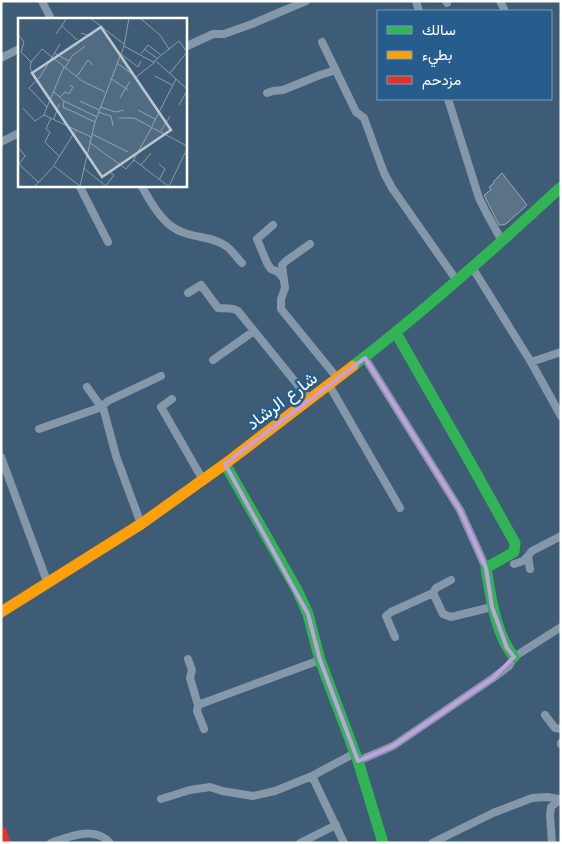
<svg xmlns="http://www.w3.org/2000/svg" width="562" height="844" font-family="'Noto Sans',Vazirmatn,sans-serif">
<rect width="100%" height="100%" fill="#3e5c75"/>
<path fill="#5b7386" stroke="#99aab8" d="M502,173L527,205L506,224L502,225H499L484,195L491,190L489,187L494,183L493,182Z"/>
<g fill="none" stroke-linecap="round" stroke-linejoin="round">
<path stroke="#8598a9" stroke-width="8" d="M42,1L51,19
M416,1L419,11
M446,1L447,3
M500,1L504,9
M322,42L356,112L364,118L384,173L392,188L457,281
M185,47L213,34H224L252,24L306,1
M1,58L19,49
M267,93L273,91L283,90L320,75L336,70
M448,99L479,198L487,214L502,241
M1,142L19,133
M79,185L108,242
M141,185C149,199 158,216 171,226C188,239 212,235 226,246C232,250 237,258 242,263
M273,225L257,239L267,263L271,269L278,272L283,278
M310,244L286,261L282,265L285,288L281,299V309L338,379
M472,267L531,362L561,416
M188,293L201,285L218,308C225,309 231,307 238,311L310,400
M365,358L460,510L486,568
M213,360L254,331
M531,362L561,352
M329,385L400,508
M87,387L104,411L116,456L141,524
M172,399L161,407L203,480
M39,429L96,409L101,407L108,401L161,376
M1,457L48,584
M514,564L523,561L528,556
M530,569L528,556L532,551L561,536
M433,593L436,588L451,580
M395,637L386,616L391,612L433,593L443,614L451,617L492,607
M188,659L192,670L190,678L198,705L320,660
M198,705L197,711L204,729
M545,715L555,728L561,729
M561,743V744
M358,761L393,746L493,678L509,666L514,657L561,627
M312,776L344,843
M161,799L190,790L210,787L222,791L253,796L275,791L312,776L355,753
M51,843C68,837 95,825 110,843
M300,843L336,825
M432,843L493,813L532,798L547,797L559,799
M552,843L550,815L551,807L561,799"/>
<path stroke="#30b455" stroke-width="11" d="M396,333L471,464L515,543L514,552L486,568C491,597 495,633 514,657
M353,366C426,310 494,249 561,187
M225,464L297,590L308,614L320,660L358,761L383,843"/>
<path stroke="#ff9f0a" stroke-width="11" d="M1,612L141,524L225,464L353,366"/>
<path stroke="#e5322d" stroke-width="11" d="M1,832L5,843"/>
</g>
<path fill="none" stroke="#c4a0e2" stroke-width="4" stroke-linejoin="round" d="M365,358L460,510L486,568L492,607L507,648L514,657L493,678L393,746L358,761L320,660L308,614L225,464Z"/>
<g text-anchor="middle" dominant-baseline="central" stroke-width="5" stroke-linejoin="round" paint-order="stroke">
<g font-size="18" fill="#fff" stroke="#275d8c">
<text transform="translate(281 400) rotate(-37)">شارع الرشاد</text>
</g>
</g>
<g transform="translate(18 18)">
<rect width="169" height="169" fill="#3e5c75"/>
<path fill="none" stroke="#8b9dac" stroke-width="1" d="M72,0L106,26M122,0L142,17L151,31M44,8L59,22M63,15L72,18L81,9M0,16L6,24L3,34L13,44L12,50L18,61M38,16L49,0M42,26L22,59L11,70L29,89L26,97L73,119M106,28L135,44L161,23L169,34M126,31L140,41M36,35L51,43M103,36L120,49L123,43M123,36L130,27L143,37M138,43L169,71M13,44L24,31L64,63L87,74M99,45L118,59L137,44M47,50L54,38L67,28M152,55L169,34M59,58L70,42L75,47M137,58L154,67M92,60L110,72M36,74L46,83L45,89L77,104M42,79L47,74L51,76L55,69L52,67M102,80L112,63M46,83L79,99M62,83L81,92M161,87L169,73M29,89L46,49M82,89L98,94L106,92M5,90L17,103L26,97M120,92L137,101M80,94L93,98L95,108M33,100L28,111L32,114L27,124L41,138M101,100H116L169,128M36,101L41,86M134,108L158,61M143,113L152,98M74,116L110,134M71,124L108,151L116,142L150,168M0,129L7,138L1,146L21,165M115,143L134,109M36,147L58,112M123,147L133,135M65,150L88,168M141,162L147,151L141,146M17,168L36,148L62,168M62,168L77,104L106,28L111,0M88,168L96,157L90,153M151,168L169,131"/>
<path fill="#bbc6cf" fill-opacity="0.15" stroke="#bbc6cf" stroke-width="2.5" d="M83,9L153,112L84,159L14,55Z"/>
<rect width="169" height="169" fill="none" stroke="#fff" stroke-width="2.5"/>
</g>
<rect width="562" height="844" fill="none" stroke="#ffffff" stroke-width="5"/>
<rect x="377" y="10" width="175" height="90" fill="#275d8c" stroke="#7d9eba"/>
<rect x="387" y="26" width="25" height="8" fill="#30b455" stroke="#7d9eba"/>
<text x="422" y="35" font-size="15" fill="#ffffff">سالك</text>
<rect x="387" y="51" width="25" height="8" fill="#ff9f0a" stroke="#7d9eba"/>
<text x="422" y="60" font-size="15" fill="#ffffff">بطيء</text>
<rect x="387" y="76" width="25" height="8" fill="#e5322d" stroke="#7d9eba"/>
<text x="422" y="85" font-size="15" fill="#ffffff">مزدحم</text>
</svg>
